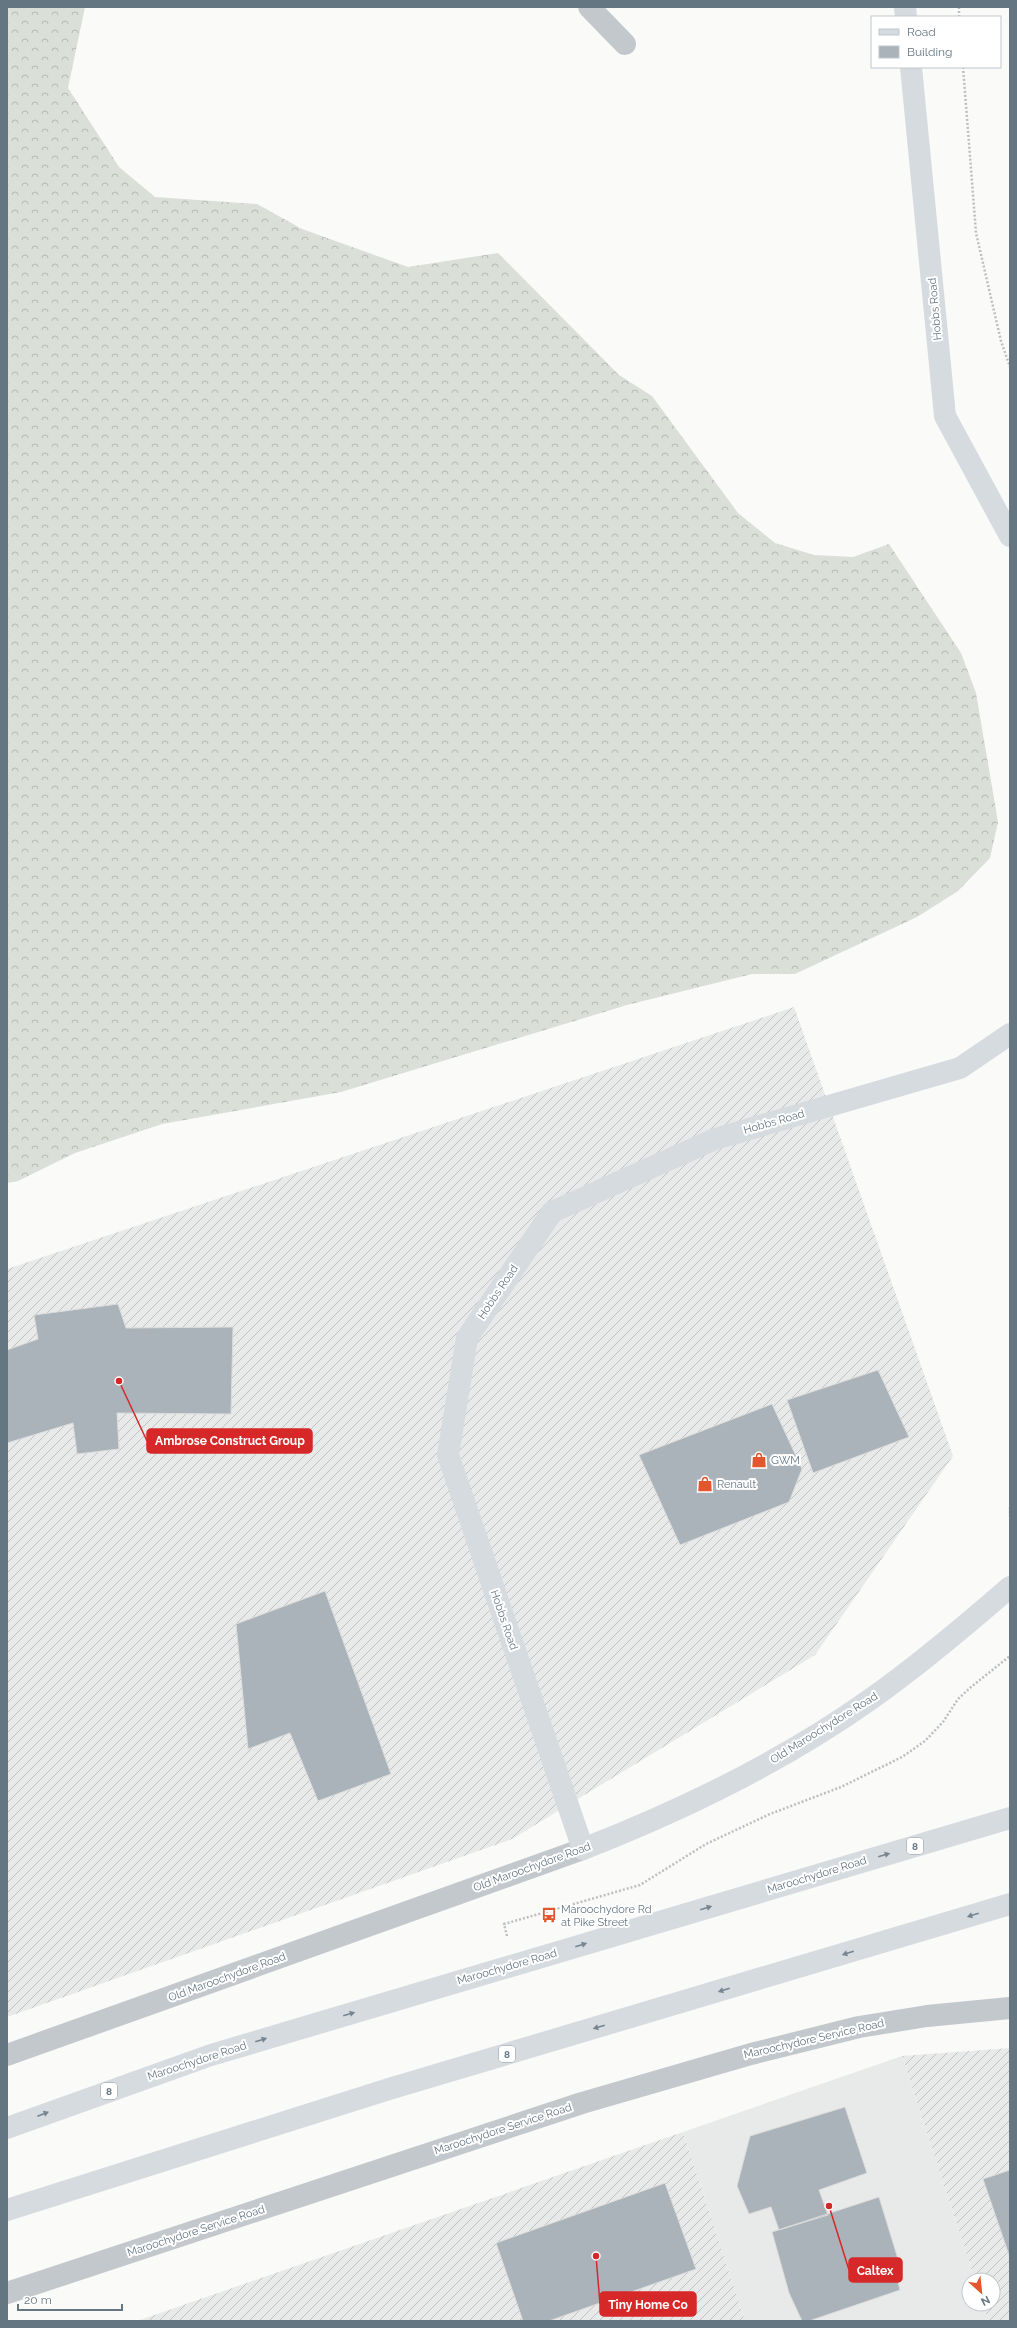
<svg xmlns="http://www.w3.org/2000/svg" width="1017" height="2328" font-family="Raleway,sans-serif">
<defs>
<pattern id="industrial-furrows" width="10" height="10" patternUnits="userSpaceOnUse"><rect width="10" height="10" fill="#e8e9e9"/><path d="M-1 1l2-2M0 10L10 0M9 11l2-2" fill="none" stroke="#c0c1c2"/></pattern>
<pattern id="forest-crowns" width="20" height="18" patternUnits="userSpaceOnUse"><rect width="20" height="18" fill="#dadfd7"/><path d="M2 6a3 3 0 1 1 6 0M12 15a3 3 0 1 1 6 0" fill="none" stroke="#b4b9b4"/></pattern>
</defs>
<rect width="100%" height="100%" fill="#fafaf8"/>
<path fill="#e8e9e9" d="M902,2056L975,2280H969V2304H983L988,2321H745L683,2132Z"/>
<path fill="url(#industrial-furrows)" d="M794,1007L953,1456L815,1655L512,1839L7,2017V1269Z
M1010,2048V2321H988L983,2304H993V2280H975L902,2056Z
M683,2132L745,2321H137Z"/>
<path fill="url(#forest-crowns)" d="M7,7H85L68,88L119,167L155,197L257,204L302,229L408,267L498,253L619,375L652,396L738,513L775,543L814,555L853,557L889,544L961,653L976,693L998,822L990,858L958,891L917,917L795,974H752L627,1005L341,1092L162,1124L75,1153L18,1181L7,1183Z"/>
<path fill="#aab3b9" stroke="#dcdcda" d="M118,1304L126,1328L233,1327L231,1414L117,1413L119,1449L77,1454L73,1423L7,1443V1350L38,1339L34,1315Z
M878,1370L909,1437L813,1473L787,1400Z
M772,1404L802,1469L789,1502L680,1545L639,1455Z
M325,1591L391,1774L318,1801L290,1733L248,1749L236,1624Z
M845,2107L867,2173L819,2190L828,2215L779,2230L771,2207L749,2214L737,2186L750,2136Z
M1010,2170V2258L983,2179Z
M665,2183L696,2269L549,2321H523L496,2243Z
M879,2197L898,2259L893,2262L900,2290L809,2321H802L789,2293L772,2232Z"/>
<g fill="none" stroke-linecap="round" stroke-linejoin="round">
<path stroke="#bbbfc2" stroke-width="2.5" stroke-dasharray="2 2" stroke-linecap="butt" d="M959,7V17
M963,67L976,233L1001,341L1010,367
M1010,1507V1516
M507,1936L504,1924L640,1885L706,1844L770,1814L841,1787L902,1757L925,1741L943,1722L958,1699L971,1687L1010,1656"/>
<path stroke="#c3c8cc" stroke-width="22" d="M589,7L625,44
M7,2055L583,1849
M7,2293L582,2103L751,2054L859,2027L927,2016L1010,2008"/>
<path stroke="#d6dbdf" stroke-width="22" d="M905,7L906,17
M911,67L945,416L1010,536
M1010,1034L960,1068L715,1139L552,1212L467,1338L448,1455L583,1849C683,1810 780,1763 868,1701C918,1666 964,1627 1010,1587"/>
<path stroke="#d6dbdf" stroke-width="22" d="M7,2128L211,2055L1010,1818
M7,2210L389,2089L1010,1904"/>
</g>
<defs><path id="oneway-solid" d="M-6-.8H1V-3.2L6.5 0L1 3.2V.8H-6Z"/></defs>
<g fill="#768591">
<use href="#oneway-solid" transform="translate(884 1855) rotate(-16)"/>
<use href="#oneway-solid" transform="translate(706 1908) rotate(-17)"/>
<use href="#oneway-solid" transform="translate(973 1915) rotate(163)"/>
<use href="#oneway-solid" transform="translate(581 1945) rotate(-17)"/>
<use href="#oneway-solid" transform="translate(848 1953) rotate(163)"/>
<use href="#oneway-solid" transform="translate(724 1990) rotate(163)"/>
<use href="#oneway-solid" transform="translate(349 2014) rotate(-16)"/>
<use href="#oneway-solid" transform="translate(599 2027) rotate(164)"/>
<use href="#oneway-solid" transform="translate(261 2040) rotate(-17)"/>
<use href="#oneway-solid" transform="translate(43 2114) rotate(-21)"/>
</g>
<defs>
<symbol id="shop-bare" viewBox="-9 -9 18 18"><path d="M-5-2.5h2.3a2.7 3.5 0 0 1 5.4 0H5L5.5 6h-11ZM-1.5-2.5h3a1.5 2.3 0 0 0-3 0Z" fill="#e4572e" stroke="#fff" stroke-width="2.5" paint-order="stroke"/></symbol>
<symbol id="bus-bare" viewBox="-9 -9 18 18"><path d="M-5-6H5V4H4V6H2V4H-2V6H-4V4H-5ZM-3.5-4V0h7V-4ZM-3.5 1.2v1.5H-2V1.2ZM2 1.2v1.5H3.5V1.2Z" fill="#e4572e" stroke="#fff" stroke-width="2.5" paint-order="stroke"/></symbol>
</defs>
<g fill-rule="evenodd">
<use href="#shop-bare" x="748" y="1449" width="22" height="22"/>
<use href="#shop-bare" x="694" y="1473" width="22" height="22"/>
<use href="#bus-bare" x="538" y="1904" width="22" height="22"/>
</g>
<g text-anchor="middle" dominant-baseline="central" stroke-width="4" stroke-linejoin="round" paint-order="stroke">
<g fill="#fff" stroke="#939fa8" stroke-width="1">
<rect x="907" y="1838" width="16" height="16" rx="3"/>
<rect x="499" y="2046" width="16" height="16" rx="3"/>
<rect x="101" y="2083" width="16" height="16" rx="3"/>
</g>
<g font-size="10" font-weight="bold" fill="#657683">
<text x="915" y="1846">8</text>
<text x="507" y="2054">8</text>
<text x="109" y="2091">8</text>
</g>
<g font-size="11" fill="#657683" stroke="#fff">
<text transform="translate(935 309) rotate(-95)">Hobbs Road</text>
<text transform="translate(774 1122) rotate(-16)">Hobbs Road</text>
<text transform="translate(498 1292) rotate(-56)">Hobbs Road</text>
<text transform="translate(504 1620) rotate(71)">Hobbs Road</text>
<text transform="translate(824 1728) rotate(-32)">Old Maroochydore Road</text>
<text transform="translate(532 1867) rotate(-20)">Old Maroochydore Road</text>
<text transform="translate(817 1875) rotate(-17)">Maroochydore Road</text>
<text transform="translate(507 1967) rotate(-16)">Maroochydore Road</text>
<text transform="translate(227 1977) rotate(-20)">Old Maroochydore Road</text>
<text transform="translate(814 2039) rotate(-13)">Maroochydore Service Road</text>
<text transform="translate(197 2061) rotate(-18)">Maroochydore Road</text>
<text transform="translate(503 2129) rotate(-18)">Maroochydore Service Road</text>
<text transform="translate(196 2231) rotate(-18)">Maroochydore Service Road</text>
</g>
<g font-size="11" fill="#657683" stroke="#fff" text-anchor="start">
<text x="771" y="1460">GWM</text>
<text x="717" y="1484">Renault</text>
<text x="561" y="1909">Maroochydore Rd<tspan x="561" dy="13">at Pike Street</tspan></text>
</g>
</g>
<path fill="none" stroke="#d62828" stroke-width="1.5" d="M119 1381L147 1441M829 2206L849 2270M596 2256L600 2304"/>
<g fill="#d62828" stroke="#fff" stroke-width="1.5">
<circle cx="119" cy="1381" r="4"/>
<circle cx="829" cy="2206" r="4"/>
<circle cx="596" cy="2256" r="4"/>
</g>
<g fill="#d62828" stroke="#d62828" stroke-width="1.5">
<rect x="147" y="1429" width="165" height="24" rx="4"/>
<rect x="849" y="2258" width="53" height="24" rx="4"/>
<rect x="600" y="2292" width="96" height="24" rx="4"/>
</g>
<g font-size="12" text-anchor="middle" font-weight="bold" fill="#fff">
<text x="230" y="1445">Ambrose Construct Group</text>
<text x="875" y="2275">Caltex</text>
<text x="648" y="2309">Tiny Home Co</text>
</g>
<rect width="1017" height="2328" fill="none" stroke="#657683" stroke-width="16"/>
<rect x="871" y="16" width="130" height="52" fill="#ffffff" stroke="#c1c8cd"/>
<rect x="879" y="29" width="20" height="6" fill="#d6dbdf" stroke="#c1c8cd"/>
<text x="907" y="36" font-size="12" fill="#657683">Road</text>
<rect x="879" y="46" width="20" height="12" fill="#aab3b9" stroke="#c1c8cd"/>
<text x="907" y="56" font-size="12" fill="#657683">Building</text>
<g transform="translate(981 2292) rotate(153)"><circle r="19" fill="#ffffff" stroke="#c1c8cd"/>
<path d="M0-3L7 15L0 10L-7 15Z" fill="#e4572e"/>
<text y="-6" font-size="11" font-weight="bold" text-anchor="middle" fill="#657683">N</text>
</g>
<path d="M18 2304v6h104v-6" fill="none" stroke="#657683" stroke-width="2"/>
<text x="24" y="2304" font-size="12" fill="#657683" stroke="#ffffff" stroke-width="3" paint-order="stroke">20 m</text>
</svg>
